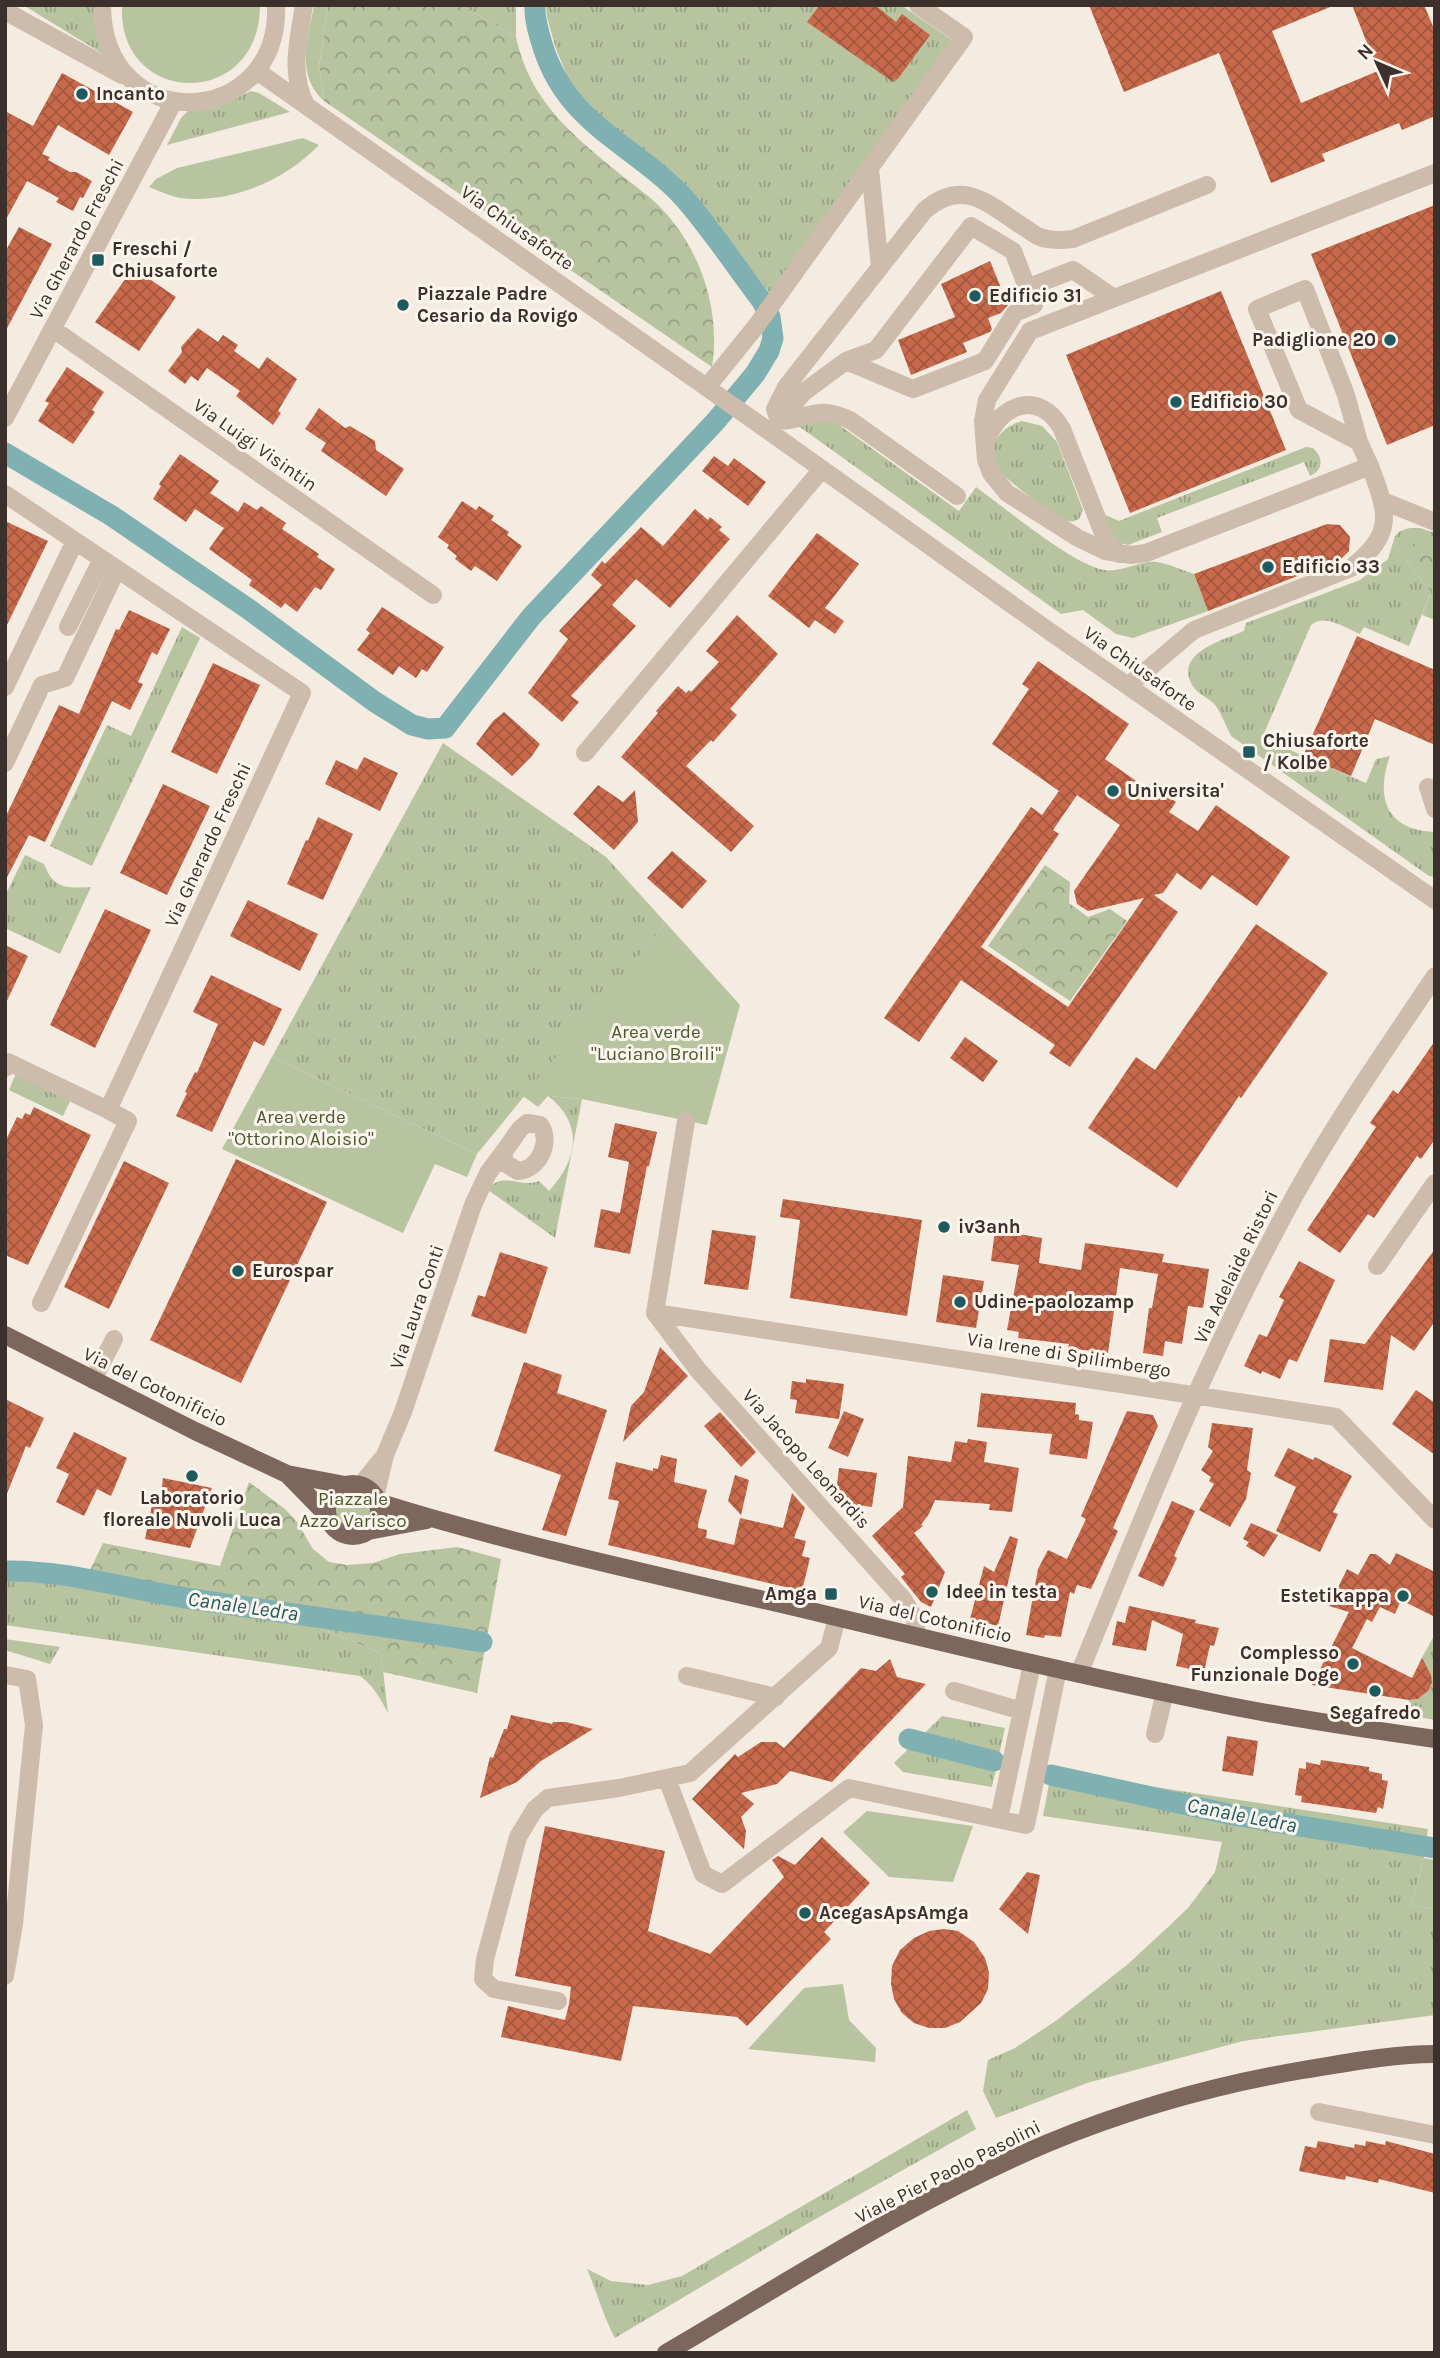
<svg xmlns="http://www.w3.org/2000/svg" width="1440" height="2358" font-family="Karla,sans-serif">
<defs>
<pattern id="grass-tufts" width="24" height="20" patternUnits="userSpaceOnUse" patternTransform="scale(1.75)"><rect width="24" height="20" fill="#b8c4a0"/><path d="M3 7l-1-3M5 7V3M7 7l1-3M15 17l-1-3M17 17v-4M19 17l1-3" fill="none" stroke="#97a083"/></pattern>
<pattern id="forest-crowns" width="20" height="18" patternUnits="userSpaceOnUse" patternTransform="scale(1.75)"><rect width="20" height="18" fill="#b8c4a0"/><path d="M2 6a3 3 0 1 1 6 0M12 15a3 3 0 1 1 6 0" fill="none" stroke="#97a083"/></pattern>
<pattern id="building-cross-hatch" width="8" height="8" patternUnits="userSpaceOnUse" patternTransform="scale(1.75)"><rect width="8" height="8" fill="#c8694b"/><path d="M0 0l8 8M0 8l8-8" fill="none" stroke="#a4573f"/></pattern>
</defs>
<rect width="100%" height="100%" fill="#f4ebe1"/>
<path fill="url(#grass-tufts)" d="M23,5H94V21L103,54Z
M461,5H516V37Z
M546,5H901L955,42L770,293L684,187L586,105L570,83L556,49L547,17Z
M251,91L259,93L290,112L167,145L181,118L188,111L214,108Z
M828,417L959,511L976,487C1005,508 1073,565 1104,570C1122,573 1140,560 1157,562C1169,564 1182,570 1194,574L1208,611L1133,638L1116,634L1083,610L1061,614L797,425Z
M1022,421L1042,426L1057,442L1083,510L1079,519C1074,521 1074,522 1068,521C1057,518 1002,478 997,467C986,445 1001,427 1022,421Z
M1306,447L1313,448C1323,457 1324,470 1310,476L1304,462L1157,518L1162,532L1128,545L1116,542L1101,513L1119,521Z
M1410,528H1420L1435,533V536H1425L1406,561L1431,592L1409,646L1364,627L1360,634C1345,628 1325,613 1311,625L1262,738L1366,783L1376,759L1390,756C1375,797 1386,830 1435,832V877L1429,876L1231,736C1226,726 1222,715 1216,706C1210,698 1198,695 1192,685C1174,653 1223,640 1244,631L1246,623L1360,580L1388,559L1395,536L1400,531Z
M182,627L200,638L92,866L50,846L107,725L131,736Z
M443,743L606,857L666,923L477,1154L272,1057Z
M25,855L44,864C54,890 67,888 91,887L60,954L5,928V896Z
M17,1071L72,1097L63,1116L9,1090Z
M548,1096L582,1099L555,1238L488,1190C501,1170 521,1189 539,1181L549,1191C578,1159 584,1124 548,1096Z
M5,1577L50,1579L135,1596L305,1622L381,1653L388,1713C380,1698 374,1686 360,1676L5,1625Z
M1435,1634V1720L1407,1715L1409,1700L1418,1699L1429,1690C1430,1677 1432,1670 1419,1663Z
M5,1639L60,1647L50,1664L5,1650Z
M942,1716L1005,1728L992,1787L903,1772L894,1763Z
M1052,1768L1155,1787L1428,1829L1424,1858L1411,1905L1435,1909V2015L1243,2041L1087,2083L996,2118L983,2091L988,2060L1015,2048L1057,2020L1128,1964L1167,1928L1188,1908L1215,1872L1222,1842L1043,1816Z
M967,2110L976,2129L805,2225L615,2338C603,2316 597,2292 587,2269L611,2281L648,2285L682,2276Z"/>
<path fill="url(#forest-crowns)" d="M328,5H461L516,37C530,103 575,137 625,178C636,187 648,195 658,205C700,247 721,308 712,367L324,101L319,67Z
M1425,536H1435V620L1422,615L1431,592L1406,561C1408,547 1413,542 1425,536Z
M1045,865L1070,882L1069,903L1088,917L1110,909L1127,921L1070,1001L988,946Z
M249,1482L285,1509L297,1522L313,1549L329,1562L347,1565L373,1563L400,1554L457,1547L501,1559L477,1693L383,1672L381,1653L305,1622L83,1585L103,1543L220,1566Z"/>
<path fill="#b8c4a0" d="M122,5H260C260,111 117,107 122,5Z
M314,5H328L319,67L324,101C295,75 308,39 314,5Z
M303,138L319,145C284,181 231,204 180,198C170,196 159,191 149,187L156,179L177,168Z
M666,923L740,1005L707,1125L582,1099L548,1096L538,1107L523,1096Z
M272,1057L477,1154L467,1177L435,1164L403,1233L222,1149Z
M338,1488H367L379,1508C378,1518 376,1522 369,1528C342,1553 311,1514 338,1488Z
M867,1811L973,1826L953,1882L889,1877L843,1832Z
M1424,1858L1435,1860V1909L1411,1905Z
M843,1984L849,2020L876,2048L875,2062L748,2049L804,1988Z"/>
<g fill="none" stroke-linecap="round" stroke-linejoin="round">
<path stroke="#7fb0b2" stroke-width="6" d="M5,1568L11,1571"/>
<path stroke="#7fb0b2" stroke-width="21" d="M5,453L112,516L169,555L247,608L375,702L412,725L428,729L445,728L531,617L715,422L755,374L769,351L773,338L770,317L762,301C736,267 712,230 684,198C633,143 568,126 543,47C539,34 534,19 535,5
M5,1571C64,1570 122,1588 180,1597C280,1613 381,1625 482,1642
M909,1739L994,1761
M1051,1775L1233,1815L1435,1848"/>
</g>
<path fill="url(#building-cross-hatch)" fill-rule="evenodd" d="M820,5H875L896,22L902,14L930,35L897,80L895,78L893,82L807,22Z
M1089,5H1335L1272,31L1301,103L1378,71L1352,5H1424L1435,31V116L1402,130L1399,123L1322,154L1325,161L1271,183L1219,53L1124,92Z
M62,73L133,112L109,155L58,125L42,154L50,157L48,160L70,172H76L92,181L83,198L80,197L73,211L56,202L59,198L27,181L5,221V111L33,126Z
M1435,205V425L1387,445L1311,254Z
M19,227L52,244L5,332V252Z
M990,261L1008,305L1001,313L988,318L992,329L990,332L963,343L967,352L911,375L898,340L955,317L941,284Z
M133,268L176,297L139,351L95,322Z
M1221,291L1286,450L1130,513L1066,355Z
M198,328L218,342L223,335L238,345L234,351L259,369L267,357L297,379L278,411L281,413L273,425L236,396L240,391L207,368L198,381L191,376L185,384L168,371L182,352L181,347Z
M67,367L104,392L92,410L95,412L73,444L38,421L49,403L45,401Z
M319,408L345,428L350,426L375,441L376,450L404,469L386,496L321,451L326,443L305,429Z
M180,454L219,481L210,493L238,512L244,502L257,510L261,506L286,523L282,529L319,554L317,557L335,569L321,590L315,587L297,612L285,603L281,608L249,585L252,580L209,549L224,528L195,509L186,522L153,499L161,486L159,484Z
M714,456L728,466L734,458L766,482L748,506L702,471Z
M462,501L476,510L479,506L494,516L491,520L509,532L507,535L522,546L497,581L475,566L471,571L455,559L457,556L447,548L449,545L438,537Z
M695,509L708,520L710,517L722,527L719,530L730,539L670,608L636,579L612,605L636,626L571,696L579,702L562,722L528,693L568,639L559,631L602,585L591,575L602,561L605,564L641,527L663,546Z
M5,521L48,541L5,629Z
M1327,524L1340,525L1350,537L1349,551L1341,559L1208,611L1194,574Z
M817,533L859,564L825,608L844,621L835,634L815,620L809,628L768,596Z
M382,607L444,647L427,672L422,669L416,678L399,666L393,675L357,650L370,633L366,630Z
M129,610L170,629L157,655L152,652L138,682L143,684L130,710L112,701L45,842L29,835L5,881V818L17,793L59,705L79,714L116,629L119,630Z
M737,615L778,654L730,709L737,715L713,742L711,740L686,766L754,826L731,852L621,757L658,713L656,711L678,686L686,693L689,690L691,692L719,662L706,651Z
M1357,636L1435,670V745L1375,719L1351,776L1303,756Z
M1038,661L1129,724L1105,759L1146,788L1149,784L1176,802L1169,812L1198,831L1216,805L1290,857L1257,906L1212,875L1201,890L1177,873L1163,893L1154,895L1178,912L1070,1067L1049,1053L1055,1045L961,980L919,1042L884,1018L1031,807L1042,815L1059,791L992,744L1029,689L1022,684ZM1077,795L1120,825L1074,891L1077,904L1088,911L1144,898L1068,1007L981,947L1059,834L1053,830Z
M213,663L260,685L217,774L171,752Z
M504,712L540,744L532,756L512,776L476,744L493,721Z
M364,757L398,773L380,811L325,784L336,760L357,770Z
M163,784L210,806L167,895L120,873Z
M598,785L623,802L635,790L638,822L614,850L573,814Z
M318,817L353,834L323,900L287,884L306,840L308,841Z
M672,851L707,881L682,909L647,878Z
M248,900L318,934L300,971L230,936Z
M105,909L151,930L95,1048L50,1025Z
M1256,924L1328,973L1241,1098L1239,1096L1177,1188L1088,1128L1136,1057L1155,1070Z
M5,945L28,956L5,1005Z
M211,975L282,1009L264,1046L254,1041L212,1132L176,1116L187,1093L185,1092L195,1072L197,1073L218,1024L193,1012Z
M965,1037L998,1061L983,1082L950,1058Z
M1435,1041V1139L1421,1159L1417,1156L1374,1218L1368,1214L1340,1253L1307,1230L1376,1127L1370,1123L1393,1090L1398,1094Z
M34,1107L91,1135L28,1265L5,1255V1142L17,1117L22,1119L25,1113L30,1115Z
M615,1123L657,1132L649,1166H647L630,1254L594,1247L601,1209L620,1213L629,1162L608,1157Z
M236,1159L327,1202L241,1383L150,1340Z
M124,1161L169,1183L109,1309L64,1287Z
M783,1199L922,1220L907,1316L790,1298L800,1220L780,1217Z
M712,1230L756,1236L748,1290L704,1284Z
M995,1230L1042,1238L1039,1263L1081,1270L1085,1243L1164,1254L1162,1262L1209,1269L1203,1308L1188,1306L1182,1344L1165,1341L1163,1356L1143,1353L1149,1308H1152L1158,1274L1120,1268L1108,1353L1068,1348L1069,1344L1018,1338L1019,1332L1007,1330L1019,1265L991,1261Z
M1435,1249V1321L1414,1351L1391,1335L1383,1390L1324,1382L1330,1339L1365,1344Z
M500,1252L548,1267L526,1334L471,1316L478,1295L485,1297Z
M1299,1261L1335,1280L1297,1362L1289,1359L1280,1379L1262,1371L1261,1374L1244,1366L1259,1334L1267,1337L1284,1300L1279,1297Z
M943,1275L984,1281L976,1328L936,1322Z
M660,1347L688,1376L623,1442L631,1406L644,1392Z
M524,1362L562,1375L557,1393L607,1410L566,1536L542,1530L561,1475L494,1451Z
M806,1379L844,1384L839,1419L795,1413L797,1400L790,1399L792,1381L806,1383Z
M1416,1390L1435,1403V1455L1392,1424Z
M981,1393L1076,1403L1075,1414L1079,1415V1420L1093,1422L1087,1459L1049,1454L1052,1434L977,1427Z
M5,1399L44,1418L30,1448L26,1446L6,1496Z
M844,1411L864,1419L848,1457L828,1448Z
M1127,1411L1153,1415L1158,1426L1113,1528L1118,1531L1091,1589L1077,1585L1074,1594L1070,1592L1061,1637L1045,1635L1044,1638L1026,1635L1038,1569L1048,1550L1067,1559L1086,1519L1081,1516Z
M720,1412L756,1452L741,1467L704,1426Z
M1212,1423L1253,1428L1247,1470L1251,1473L1246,1499L1230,1527L1199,1510L1214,1484L1209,1481L1211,1477L1201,1470L1213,1451L1208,1447Z
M74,1432L127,1458L111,1496L97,1489L84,1516L56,1502L69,1474L56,1468Z
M968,1439L987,1442L984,1462L1019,1468L1012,1512L989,1510L990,1504L935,1500L929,1514L921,1525L923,1526L914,1533L945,1572L931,1607L921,1602L901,1577L905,1574L872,1536L903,1507L908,1456L951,1462L955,1441L967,1443Z
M1288,1448L1313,1460L1315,1457L1352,1476L1333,1512L1338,1514L1320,1552L1276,1531L1296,1487L1274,1476Z
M661,1455L677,1459L674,1482L707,1490L698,1524V1528L707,1530L706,1538L734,1545L740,1518L783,1528L792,1493L805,1508L794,1538L806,1541L802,1556L810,1558L802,1591L608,1545L619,1501L608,1499L616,1462L653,1471V1468L658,1469Z
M839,1468L877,1473L872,1507L835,1502Z
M735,1475L749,1480L741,1515L728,1501Z
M163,1478L212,1488L190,1548L145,1539L153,1500L160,1501Z
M1172,1501L1195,1511L1174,1556L1177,1558L1163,1587L1138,1576Z
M1251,1523L1278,1535L1264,1557L1246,1546L1249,1542L1243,1539Z
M1010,1536L1018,1539L998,1626L970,1619L984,1566L994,1572Z
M1396,1553L1435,1572V1617L1401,1600L1395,1614L1380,1607L1372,1622L1367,1619L1352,1648L1412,1678L1422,1658L1431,1675L1432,1682L1429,1690L1418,1699L1409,1700L1312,1685L1349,1612L1329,1606L1347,1569L1358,1575L1370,1554H1376L1390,1565Z
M1129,1606L1196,1620L1195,1623L1219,1628L1214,1646L1210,1645L1204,1672L1176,1666L1183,1634L1152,1620L1146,1651L1112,1645L1117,1621L1125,1623Z
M890,1659L897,1677L926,1684L832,1782L790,1771L777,1784L741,1793L754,1804L741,1817L746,1831L744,1849L692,1799L735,1754L738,1757L761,1742H776L784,1748L861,1668L876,1671Z
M511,1715L552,1724L553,1722H566L593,1729L541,1761L517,1782L480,1798L490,1757L493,1758L504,1729H507Z
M1227,1736L1258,1741L1253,1776L1222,1771Z
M1321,1760L1369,1767V1771L1382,1774V1780L1388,1781L1383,1809L1378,1807L1376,1813L1301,1802L1302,1796L1295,1795L1299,1768L1306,1769V1762L1320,1765Z
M545,1826L665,1851L648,1931L710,1954L784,1877L772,1860L778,1856L795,1865L822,1837L870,1883L824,1932L831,1939L747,2026L737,2017L633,2006L621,2061L501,2037L508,2006L565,2020L569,2004L571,1987L515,1976Z
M1027,1872L1040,1875L1028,1934L999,1909Z
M944,1929L958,1931L974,1942L985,1958L989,1972L988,1989L981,2003L960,2022L945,2028H929L914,2023L902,2013L894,1999L891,1984L892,1966L900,1950L914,1938L929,1931Z
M1318,2141L1354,2148L1355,2144L1365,2146L1366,2141L1385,2145L1386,2141L1435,2154V2193L1379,2179L1378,2183L1346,2176L1345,2180L1299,2171L1305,2146L1316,2148Z"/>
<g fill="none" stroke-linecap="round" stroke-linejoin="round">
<path stroke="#cdbbac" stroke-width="18" d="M102,5C103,139 281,130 276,5
M304,5C299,39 289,73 306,105
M5,11L122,75
M257,71L770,432L1049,631L1435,900
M870,169L880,267
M1027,288L1073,270L1114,298
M53,329L433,595
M707,387L757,325L964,37L918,5
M5,418L174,101
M775,426L804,392L846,361L913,389L985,361L1015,313L1034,305L1013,251L971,226L876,350L846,361
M986,442C999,403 1040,389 1062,429L1105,538L1119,554
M1359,442L1299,410L1257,309L1305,289L1346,395L1359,442L1370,466L1146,553L1131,555L1105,551L1078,538L1007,493L991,473L986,460L983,421L987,400L1030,331L1435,173
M5,494L302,693L108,1110L8,1062L5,1068
M957,496L850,420C814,404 812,419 779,421L775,409L786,387L925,210C963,178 987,203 1022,226C1028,229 1034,235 1040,237C1051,241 1062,240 1073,239L1207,185
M1383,501L1435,522
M68,627L102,559
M1128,686L1194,630L1351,568C1395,533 1388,514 1370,466
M5,687L75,541
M585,753L822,469
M5,763L42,685L65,678L117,569
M1428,787L1435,809
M527,1123L540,1125C552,1141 539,1170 518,1171L505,1163L503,1153L520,1129Z
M1377,1266L1435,1183
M41,1303L128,1121L108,1110
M655,1313L1336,1417L1435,1520
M655,1313L698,1370L903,1599L915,1619L917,1636
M655,1313L686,1121
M93,1380L114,1339
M361,1485L381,1460
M375,1497L385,1455L403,1412L473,1205L488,1173L503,1153
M1079,1674C1145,1512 1210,1348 1295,1195C1337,1119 1387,1048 1435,976
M5,1675L27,1679L34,1725L14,1924
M687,1676L776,1697
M954,1691L1022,1711
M1155,1734L1165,1692
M667,1779L703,1874L722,1884L849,1788L1026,1825L1058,1669
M999,1819L1032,1664
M5,1925L14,1924L5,1976
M558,2001L494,1989L483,1979L485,1959L518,1837L535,1809L548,1798L619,1788L690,1773L829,1648L837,1618
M1319,2112L1435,2135"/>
<path stroke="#7d675c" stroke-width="18" d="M5,1335L195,1431L287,1474L345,1485
M287,1474L327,1515
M327 1510a26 26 0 1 1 52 0a26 26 0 1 1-52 0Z
M378,1502C519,1546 666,1577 811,1611C948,1644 1086,1677 1225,1705C1294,1719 1365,1729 1435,1739
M368,1531L427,1520
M666,2353C791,2280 915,2199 1048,2143C1130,2109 1215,2085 1303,2070C1346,2063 1391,2054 1435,2054"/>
</g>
<g fill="#1f5a5e" stroke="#fbf5ee" stroke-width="2.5">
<circle cx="82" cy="94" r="7"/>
<rect x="91" y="253" width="14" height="14" rx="3.5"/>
<circle cx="975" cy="296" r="7"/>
<circle cx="403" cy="305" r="7"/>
<circle cx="1390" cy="340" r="7"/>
<circle cx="1176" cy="402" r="7"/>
<circle cx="1268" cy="567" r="7"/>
<rect x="1242" y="745" width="14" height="14" rx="3.5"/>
<circle cx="1113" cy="791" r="7"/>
<circle cx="944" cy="1227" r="7"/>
<circle cx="238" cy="1271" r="7"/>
<circle cx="960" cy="1302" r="7"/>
<circle cx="192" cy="1476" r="7"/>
<circle cx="932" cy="1592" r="7"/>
<rect x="824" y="1587" width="14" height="14" rx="3.5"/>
<circle cx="1403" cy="1596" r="7"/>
<circle cx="1353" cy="1664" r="7"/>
<circle cx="1375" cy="1691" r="7"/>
<circle cx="805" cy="1913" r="7"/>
</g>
<g text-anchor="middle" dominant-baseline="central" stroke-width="6" stroke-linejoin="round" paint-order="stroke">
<g font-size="19" font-weight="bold" fill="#3b302b" stroke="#fbf5ee" text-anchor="start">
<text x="96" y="94">Incanto</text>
<text x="112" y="249">Freschi /<tspan x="112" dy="22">Chiusaforte</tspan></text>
<text x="417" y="294">Piazzale Padre<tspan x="417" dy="22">Cesario da Rovigo</tspan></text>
<text x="989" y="296">Edificio 31</text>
<text x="1376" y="340" text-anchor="end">Padiglione 20</text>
<text x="1190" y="402">Edificio 30</text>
<text x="1282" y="567">Edificio 33</text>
<text x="1263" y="741">Chiusaforte<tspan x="1263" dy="22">/ Kolbe</tspan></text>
<text x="1127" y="791">Universita'</text>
<text x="958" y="1227">iv3anh</text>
<text x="252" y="1271">Eurospar</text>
<text x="974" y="1302">Udine-paolozamp</text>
<text x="192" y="1498" text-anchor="middle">Laboratorio<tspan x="192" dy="22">floreale Nuvoli Luca</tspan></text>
<text x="946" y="1592">Idee in testa</text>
<text x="817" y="1594" text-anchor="end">Amga</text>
<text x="1389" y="1596" text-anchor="end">Estetikappa</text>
<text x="1339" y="1653" text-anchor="end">Complesso<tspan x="1339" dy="22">Funzionale Doge</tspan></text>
<text x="1375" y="1713" text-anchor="middle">Segafredo</text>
<text x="819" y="1913">AcegasApsAmga</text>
</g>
<g font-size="19" fill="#3b302b" stroke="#fbf5ee">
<text transform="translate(517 228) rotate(35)">Via Chiusaforte</text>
<text transform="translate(77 239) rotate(-62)">Via Gherardo Freschi</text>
<text transform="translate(255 445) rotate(35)">Via Luigi Visintin</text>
<text transform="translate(1140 669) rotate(35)">Via Chiusaforte</text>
<text transform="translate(208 845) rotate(-65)">Via Gherardo Freschi</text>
<text transform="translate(1236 1267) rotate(-64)">Via Adelaide Ristori</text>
<text transform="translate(417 1307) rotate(-71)">Via Laura Conti</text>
<text transform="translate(1069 1355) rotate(9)">Via Irene di Spilimbergo</text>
<text transform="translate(155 1387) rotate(26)">Via del Cotonificio</text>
<text transform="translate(806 1459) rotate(48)">Via Jacopo Leonardis</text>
<text transform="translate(935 1619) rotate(13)">Via del Cotonificio</text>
<text transform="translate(948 2172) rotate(-27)">Viale Pier Paolo Pasolini</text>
</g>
<g font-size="19" fill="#4a5a2e" stroke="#fbf5ee">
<text x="656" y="1032">Area verde<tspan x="656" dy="22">"Luciano Broili"</tspan></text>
<text x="301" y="1117">Area verde<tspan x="301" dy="22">"Ottorino Aloisio"</tspan></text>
<text x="353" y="1499">Piazzale<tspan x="353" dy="22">Azzo Varisco</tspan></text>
</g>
<g font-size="21" font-style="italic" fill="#1f5a5e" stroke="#fbf5ee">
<text transform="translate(243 1606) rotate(8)">Canale Ledra</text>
<text transform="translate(1242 1815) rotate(11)">Canale Ledra</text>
</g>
</g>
<rect width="1440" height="2358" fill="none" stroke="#3b302b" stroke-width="14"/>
<g transform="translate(1377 63) rotate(314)" stroke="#fbf5ee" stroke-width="5" paint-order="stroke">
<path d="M0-5L12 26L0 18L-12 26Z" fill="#3b302b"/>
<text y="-10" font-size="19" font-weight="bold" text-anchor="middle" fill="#3b302b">N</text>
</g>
</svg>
